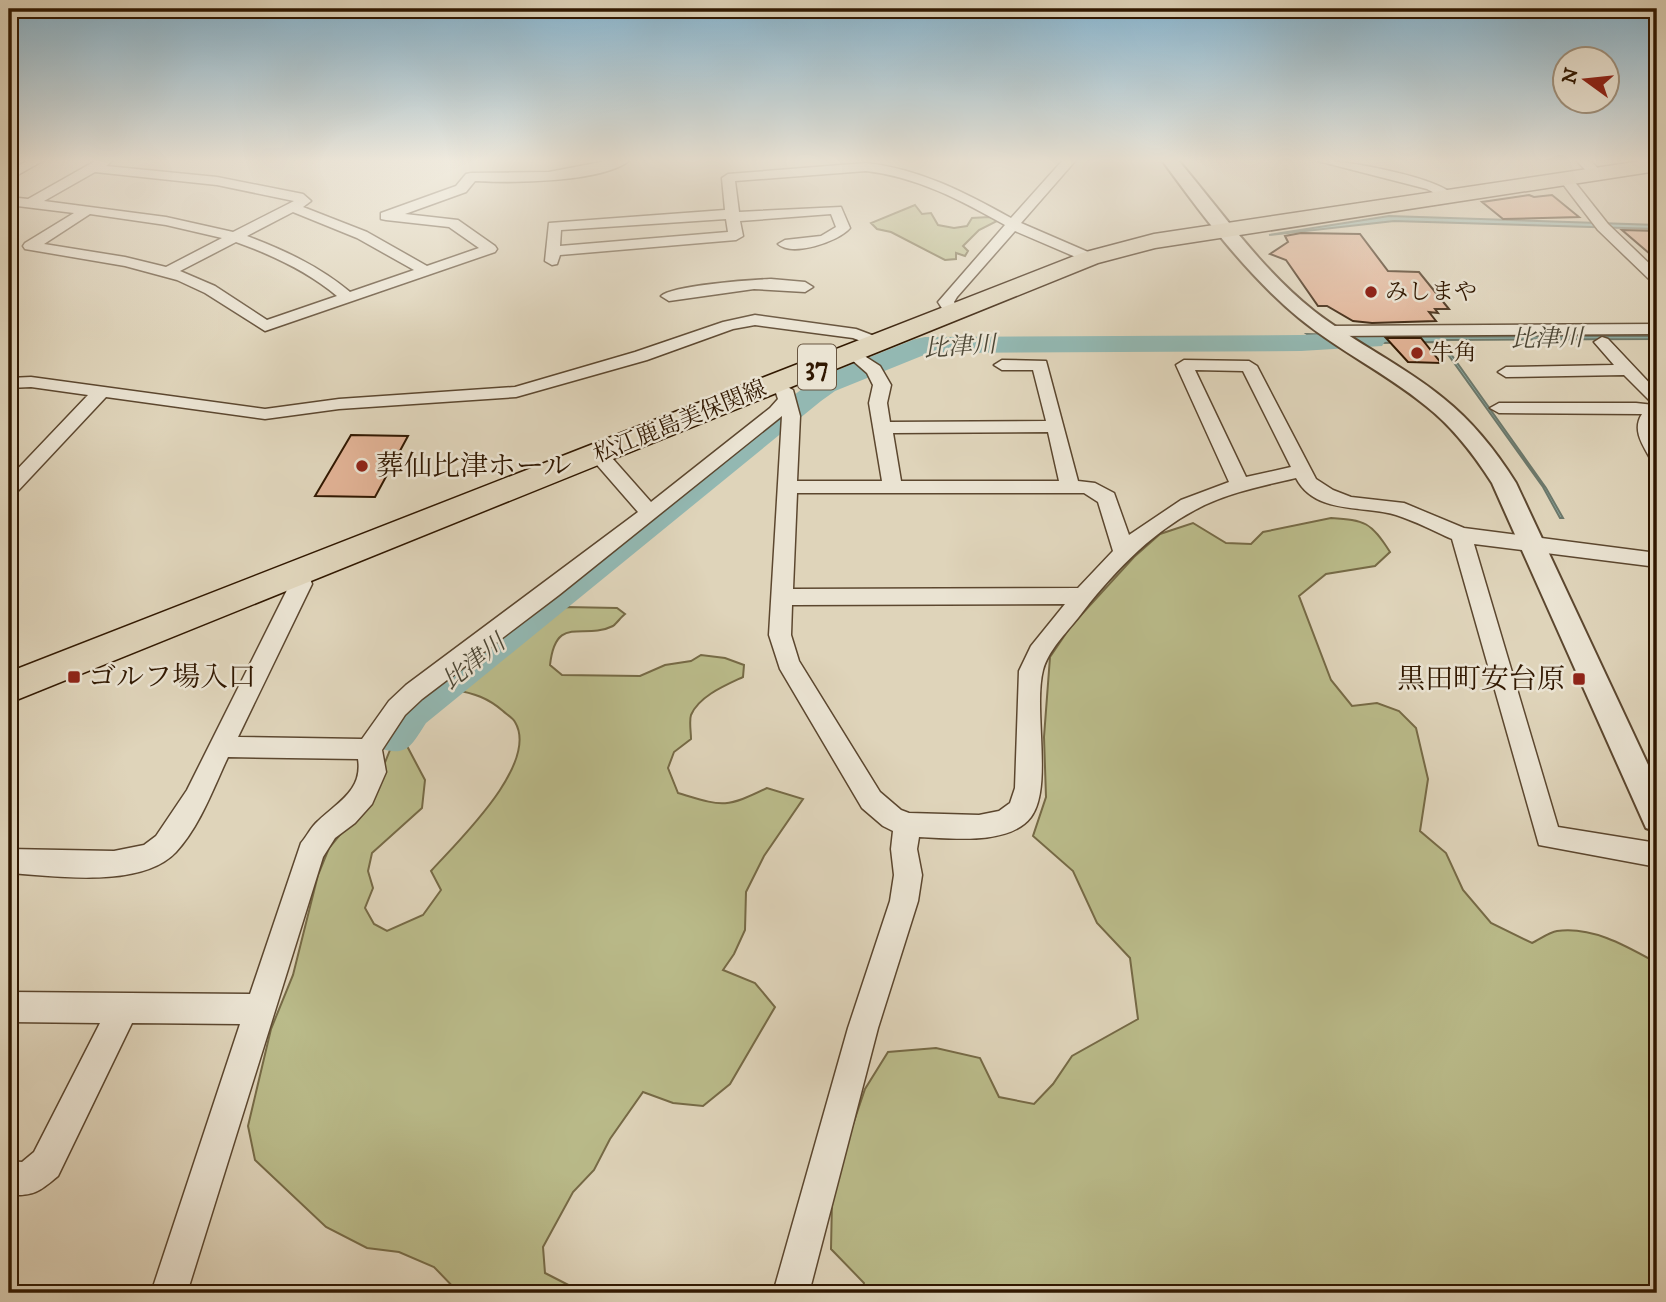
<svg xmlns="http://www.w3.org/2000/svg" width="1666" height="1302" font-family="'IM FELL DW Pica','Noto Serif JP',serif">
<rect width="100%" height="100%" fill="#dfd4ba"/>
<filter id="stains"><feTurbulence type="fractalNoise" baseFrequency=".00286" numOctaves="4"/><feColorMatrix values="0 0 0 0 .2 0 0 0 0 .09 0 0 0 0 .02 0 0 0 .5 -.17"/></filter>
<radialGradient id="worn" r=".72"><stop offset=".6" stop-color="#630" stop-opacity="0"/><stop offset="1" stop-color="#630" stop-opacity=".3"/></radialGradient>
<path fill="#babb8a" stroke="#766a46" stroke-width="2" d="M915,205L922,214L931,213L938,225L954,228L967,226L972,218L989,217L999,220L979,230L963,246L968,251L965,256L956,253V259L945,260L891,232L877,229L871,223Z
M1331,518C1365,520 1371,522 1390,552L1375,566L1326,574L1299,596L1331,680L1352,706L1377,703L1399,711L1416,728L1428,779L1420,831L1446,853L1463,890L1491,923L1532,943C1539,940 1549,932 1557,931C1593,926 1628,947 1657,963V1293H861L864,1283L831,1249L832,1200L846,1145L865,1089L888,1052L936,1048L980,1058L999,1097L1034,1104L1053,1084L1072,1056L1138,1019L1130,958L1097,923L1073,871L1033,836L1046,797L1044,737L1050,657L1071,626L1134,557L1160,534L1193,523L1226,543L1251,544L1263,532Z
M566,607L617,608L625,614C621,617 617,623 613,626C583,641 556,613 550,665L562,675L640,676L665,665L691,661L701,655L725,658L744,665L743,677C726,685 699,696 691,715C689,721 691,732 691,739L674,752L668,768L678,793C722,806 724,809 767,788L803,799L764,856L746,892L745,930L734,954L723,970L755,983L775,1007L730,1084L703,1106L673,1103L643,1092L610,1139L594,1170L573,1192L543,1247L545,1273L584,1293H459L434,1267L399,1252L367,1248L326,1227L255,1160L248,1126L271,1029L293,975L318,875L329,848L371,797L390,750L407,746L425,780L422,808L372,853L368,871L373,888L365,908L374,924L387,931L423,915L441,890L431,871C456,843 540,764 515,722C513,718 506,714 503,711C488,698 474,693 454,690L555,610Z"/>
<path fill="#93b8b2" stroke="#6c786b" stroke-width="2" d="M1389,216L1657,225V229L1394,221L1269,235Z
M1307,334L1397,337L1657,336V339L1441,340L1546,488L1563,518H1560L1543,487L1439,342L1321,344Z"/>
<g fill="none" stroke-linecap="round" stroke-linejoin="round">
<path fill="#93b8b2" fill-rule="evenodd" d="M1372,332L1382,334L1386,340L1382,346L1301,351L929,353L835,391L821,401L426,723C412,744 408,758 379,748L373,736L398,699L815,379L915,339L925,337L1301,335Z"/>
</g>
<path fill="#e1b295" stroke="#311801" stroke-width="2" d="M1529,195L1534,197L1552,195L1579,217L1503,219L1482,202Z
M1622,230L1657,231V260Z
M1301,233L1360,234L1388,271L1419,272L1449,309H1435L1438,313L1429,312L1436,321L1372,323L1353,321L1327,306H1318L1286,260L1270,254L1288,242L1285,236Z
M1386,338H1421L1441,363L1408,362Z
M351,435L408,436L375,497L315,496Z"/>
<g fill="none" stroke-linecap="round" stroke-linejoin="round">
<defs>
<path id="minor" d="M28,160H44L9,180V171Z
M97,160H113L106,166L217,177L303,194L311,201L303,207L367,232L427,266L479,248L449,227L386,220L381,219V213L456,186L466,174L471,173L549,172L611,160H630C603,183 510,183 475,181L466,192L405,214L458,220L495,246L497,249L495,252L265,331L205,293L177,280L125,266L25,249L23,246L25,243L74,213L9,205V197L28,199ZM95,172L217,185L294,201L233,232L166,217L44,201ZM293,212L357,238L414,270L350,292C319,266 284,250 247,236ZM90,214L166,225L222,238L166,267L125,257L44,244ZM236,242C272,255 307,271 337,296L267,320L215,286L180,271Z
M1063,160H1076L1021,223L1095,255L1097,258L1095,261H1085L1015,231L957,297L954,302L961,313L953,318L947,316L938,302L1005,225C960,200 918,177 866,171L735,181L739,212L841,207L850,228C838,242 792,257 778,244L785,240L821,236L836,227L831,214L740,221L743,236L736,240L560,255L557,264L552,265L545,261L549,223L725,210L722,178L728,174L866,163C920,169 964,192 1011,218ZM726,219L728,232L560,246L561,230Z
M1314,160C1344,160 1436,176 1457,197L1450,201L1427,189Z
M1576,160H1590L1603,174L1602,177H1592Z
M1565,175L1570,176L1608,224L1657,271V283L1652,282L1598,230L1559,179Z
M771,279L805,282L813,287L805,292L754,289L669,301L661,296C673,285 751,280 771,279Z
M755,315L856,329L885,340L887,343L879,348L853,338L755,325L733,329L647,360L516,397L339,409L265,419L106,397L16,493L9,495V478L88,395L31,387L9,388V378L31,377L265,409L339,399L515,387L635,352L723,322Z
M1657,324V334L1330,336L1322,331L1330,326Z
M1602,337L1608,339L1657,391L1655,425L1657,460L1650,458C1642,444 1632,429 1642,414L1499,413L1490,408L1499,403H1636L1654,405L1624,375L1506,377L1498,372L1506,367L1614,365L1594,342Z
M852,348L880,366L891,385L887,403L890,422L1046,421L1033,370H1002L994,365L1002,360L1046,361L1078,481L1095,483L1114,493L1129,535L1181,500L1229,482L1176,365L1184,360L1249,361L1257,366L1316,479L1333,490L1351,497L1404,503L1464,528L1657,553V567L1474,544L1558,827L1657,843V867L1539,845L1452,539C1434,531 1415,521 1396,515C1364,505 1315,515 1296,478C1262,486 1226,493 1195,510C1148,535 1110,576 1078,618C1066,633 1048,651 1043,670C1033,709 1053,788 1031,817C1009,846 950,838 919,837L917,849L922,875L918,901L878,1028L809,1293H773L848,1028L890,901L894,875L891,849L893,831L883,826L862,808L780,669L769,635L782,416L559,595L422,699L405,715L382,750L386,772L372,804L355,823L335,838L323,857L187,1293H151L240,1024L132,1023L58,1176C39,1192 34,1196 9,1195V1161L22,1162L34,1152L100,1023L9,1022V992L250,994L301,843C307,836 311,827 318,821C338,802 363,790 358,759L228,757C213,789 200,826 176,852C141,889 55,876 9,873V849L114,851L144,845L156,836L187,790L290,584L288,573L292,568L299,565L306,568L312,584L238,737L362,739L389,701L406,685L638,512L591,458L589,454L591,450H605L651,502L770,408L778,399L775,390L784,385L793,390L800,416L797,481H882L869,403L873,385L867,373L844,353ZM1195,370L1243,371L1291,467L1246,477ZM1048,432L1059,481H901L893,433ZM797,493H1084L1098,502L1113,551L1078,588L793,589ZM1065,604L1031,646L1019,671L1015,788L1010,803L999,811L979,815L909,813L901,810L880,792L799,661L791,635L792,605Z"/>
<path id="tertiary" d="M1162,160H1178C1222,212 1261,269 1314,311C1355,343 1403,365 1443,398C1472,421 1496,451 1516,483L1657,784V832L1646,828L1492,483C1474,455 1453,427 1426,406C1386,373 1339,351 1299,318C1246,274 1202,215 1162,160Z"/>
<path id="primary" d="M1648,160H1657V171L1155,248L1098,263L9,703V672L1082,253L1154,234Z"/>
</defs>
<use href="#minor" stroke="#5c472f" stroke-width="3"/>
<use href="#tertiary" stroke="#5c472f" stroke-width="4"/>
<use href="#primary" stroke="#311801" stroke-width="3"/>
<use href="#minor" fill="#eae3d2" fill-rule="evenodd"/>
<use href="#tertiary" fill="#eae3d2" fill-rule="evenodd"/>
<use href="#primary" fill="#dfd4ba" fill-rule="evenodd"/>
</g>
<linearGradient id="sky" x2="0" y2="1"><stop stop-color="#86b6d2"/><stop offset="0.47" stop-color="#f1ece0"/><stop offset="1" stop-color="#f1ece0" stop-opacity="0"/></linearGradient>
<rect width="1666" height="342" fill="url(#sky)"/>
<g fill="#8f2418" stroke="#eae3d2" stroke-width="2.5">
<circle cx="1371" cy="292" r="7"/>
<circle cx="1417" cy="353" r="7"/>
<circle cx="362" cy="466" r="7"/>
<rect x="67" y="670" width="14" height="14" rx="3.5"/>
<rect x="1572" y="672" width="14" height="14" rx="3.5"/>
</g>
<g text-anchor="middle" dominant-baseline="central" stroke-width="5" stroke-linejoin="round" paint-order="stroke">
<g font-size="23" fill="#311801" stroke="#eae3d2" text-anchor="start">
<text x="1385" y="292">みしまや</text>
<text x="1431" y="353">牛角</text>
</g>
<g font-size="23" fill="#311801" stroke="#eae3d2">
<text transform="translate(680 422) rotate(-22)">松江鹿島美保関線</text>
</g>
<g font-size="24" font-style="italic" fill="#4e4836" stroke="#eae3d2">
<text transform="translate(1547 339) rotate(-1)">比津川</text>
<text transform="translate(960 347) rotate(-4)">比津川</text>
<text transform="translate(474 662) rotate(-38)">比津川</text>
</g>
<rect fill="#eae3d2" stroke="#685540" stroke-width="2" x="798" y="344.5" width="38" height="45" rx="5"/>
<g font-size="26" font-weight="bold" fill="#311801">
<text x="817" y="367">37</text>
</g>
<g font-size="28" fill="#311801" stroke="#eae3d2" text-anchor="start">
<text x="376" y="466">葬仙比津ホール</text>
<text x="88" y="677">ゴルフ場入口</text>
<text x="1565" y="679" text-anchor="end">黒田町安台原</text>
</g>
</g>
<rect width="1666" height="1302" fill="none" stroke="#dfd4ba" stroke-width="35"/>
<rect x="10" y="10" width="1645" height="1281" fill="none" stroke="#311801" stroke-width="3.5"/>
<rect x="18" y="18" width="1631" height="1267" fill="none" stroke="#311801" stroke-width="2"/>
<g transform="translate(1586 80) rotate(285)"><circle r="33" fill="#eae3d2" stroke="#a0927e" stroke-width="2"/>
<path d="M0-5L12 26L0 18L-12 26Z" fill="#8f2418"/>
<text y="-10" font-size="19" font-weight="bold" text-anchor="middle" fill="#311801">N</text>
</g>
<rect width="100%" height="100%" filter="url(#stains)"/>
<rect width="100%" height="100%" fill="url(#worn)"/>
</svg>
